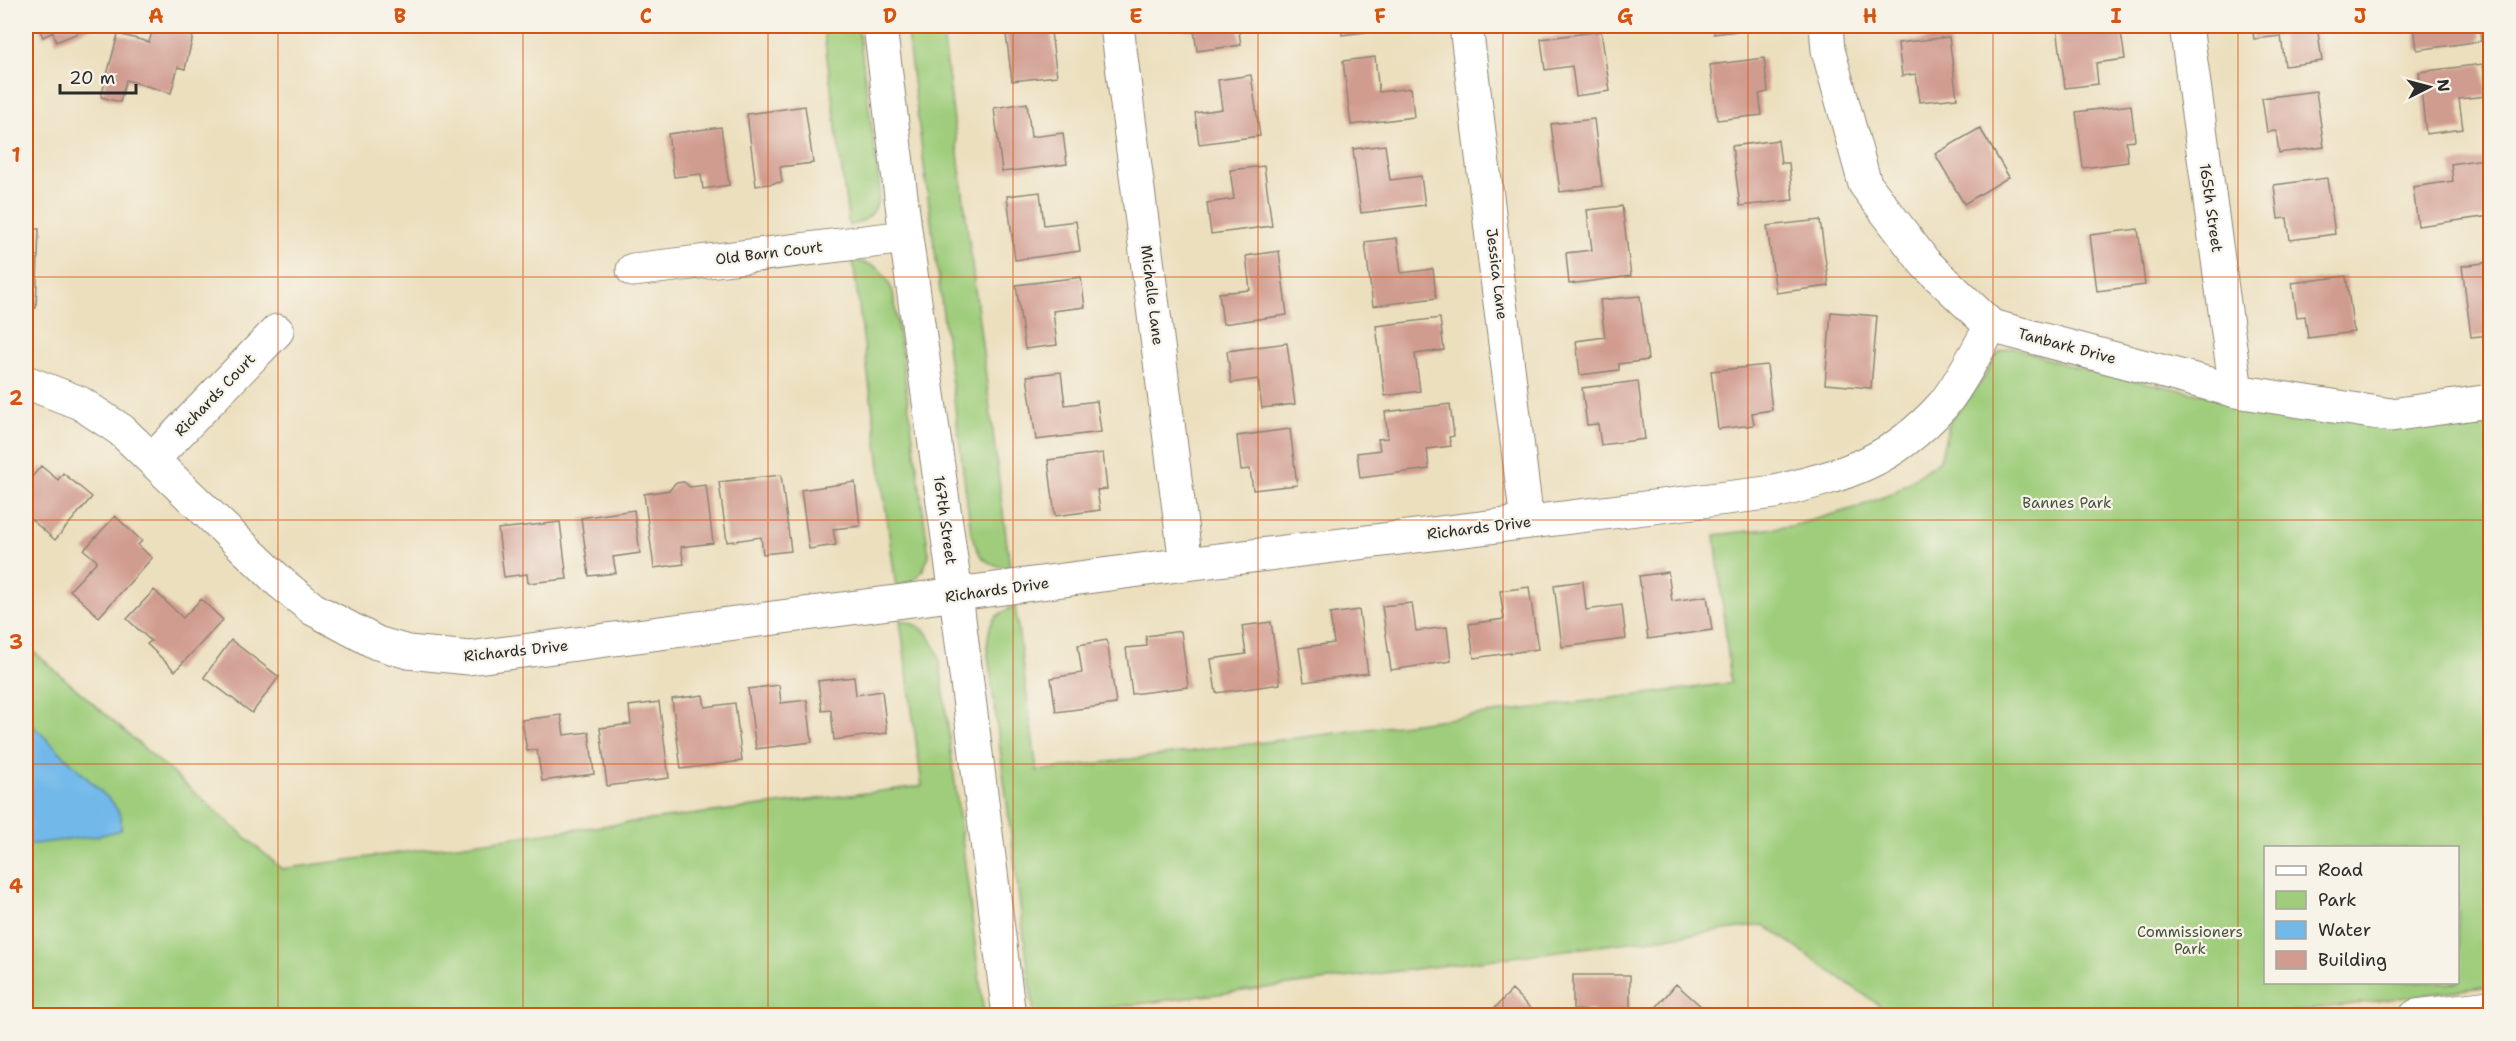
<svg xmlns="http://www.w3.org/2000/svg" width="2516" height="1041" font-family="'Shantell Sans',sans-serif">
<rect width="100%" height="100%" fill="#f7f3e8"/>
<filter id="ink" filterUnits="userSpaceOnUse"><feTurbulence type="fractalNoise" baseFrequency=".0167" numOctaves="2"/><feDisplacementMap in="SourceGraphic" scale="12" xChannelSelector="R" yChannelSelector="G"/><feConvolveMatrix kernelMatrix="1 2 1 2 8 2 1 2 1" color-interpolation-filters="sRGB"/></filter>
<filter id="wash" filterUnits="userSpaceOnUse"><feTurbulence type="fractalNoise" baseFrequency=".008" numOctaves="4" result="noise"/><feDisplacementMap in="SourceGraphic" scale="24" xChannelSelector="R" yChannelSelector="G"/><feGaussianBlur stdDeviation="1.35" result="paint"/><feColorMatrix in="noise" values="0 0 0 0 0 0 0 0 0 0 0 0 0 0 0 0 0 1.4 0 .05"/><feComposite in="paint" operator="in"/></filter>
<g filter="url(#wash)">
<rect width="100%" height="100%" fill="#ecdfbe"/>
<path fill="#9fcd7b" stroke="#657c53" stroke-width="1.5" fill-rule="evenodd" d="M823,26H858L880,191C876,213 871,219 849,226Z
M906,26H942L1010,568C983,565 978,557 971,532Z
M853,261C878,264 883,269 893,292L929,555C921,577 918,580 896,587Z
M2013,347L2060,363L2097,373L2303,414L2490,413V986L2263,1016L1893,1015L1764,925L1068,1013V1015H1034L987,647C990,621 990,617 1015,606L1037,771L1731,683L1715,535L1792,526L1858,507L1893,493L1940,460L1950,421L1984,378L1994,358L2001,351ZM2266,848H2458V982H2266Z
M900,620C925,626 929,632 939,656L984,1015H26V645L282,869L530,835L922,786Z"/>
<path fill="#72b9ea" stroke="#4e728a" stroke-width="1.5" d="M26,719L113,803L121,816V830L98,836L26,845Z"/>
<g id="blocks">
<path fill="#d19c90" d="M38,26H95L56,42L53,32L43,37Z
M154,26L193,36L185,69L178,67L171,93L126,80L120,102L101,97L118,34L149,42Z
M1005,26H1046L1047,33H1051L1057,76L1012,81Z
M1185,26H1238L1241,45L1197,51L1194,30L1185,31Z
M1341,26H1407V27L1342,35Z
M1713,26H1751V29L1714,34Z
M2067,26H2120L2125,59L2096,63L2098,84L2065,88L2057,27Z
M2252,26H2317L2322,61L2285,66L2281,36L2254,39Z
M2414,26H2479L2481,41L2417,50Z
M1601,31L1610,91L1576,96L1572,66L1545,70L1541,39Z
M1949,37L1957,98L1920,102L1916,74L1902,76L1898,43Z
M1375,57L1379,92L1411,88L1414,117L1351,125L1343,61Z
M1764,58L1768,92L1759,94L1762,115L1717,120L1710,65Z
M2483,64L2487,96L2459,99L2463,129L2426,134L2419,72Z
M1251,75L1260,136L1199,144L1195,113L1222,109L1218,80Z
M2316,91L2324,147L2279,153L2276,131L2267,132L2262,98Z
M1027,103L1031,137L1063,133L1067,164L1002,172L994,108Z
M2131,105L2135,140L2126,141L2128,162L2083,168L2076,112Z
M805,106L813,163L780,167L782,182L756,186L747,114Z
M1594,119L1602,186L1560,192L1551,124Z
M721,127L729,185L703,189L701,174L674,177L668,134Z
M1980,128L2009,177L1964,204L1935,154Z
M1778,140L1781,163H1789L1793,200L1740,206L1732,146Z
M1385,145L1390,180L1421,176L1425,205L1361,213L1353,149Z
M2490,158V216L2418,226L2413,187L2453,181L2451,164Z
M1264,166L1272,226L1211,234L1207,203L1234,199L1230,170Z
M2327,178L2335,234L2290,240L2287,218L2278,219L2274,185Z
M1040,192L1044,225L1076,221L1080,251L1015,260L1007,196Z
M1622,206L1631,276L1569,284L1566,253L1592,250L1587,210Z
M1820,220L1829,286L1776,293L1767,226Z
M26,229H39L36,308H26Z
M2138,229L2145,285L2097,291L2090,235Z
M1397,238L1401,273L1433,269L1436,298L1373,306L1365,242Z
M1279,251L1287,315L1223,324L1219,293L1250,290L1246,256Z
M2490,262V335L2471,337L2462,266Z
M2346,276L2354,332L2308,338L2305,316L2297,317L2292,283Z
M1081,277L1085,307L1053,311L1057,345L1025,349L1016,285Z
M1640,296L1648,360L1619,364V370L1580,375L1576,341L1605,337L1600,300Z
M1831,312L1877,316L1871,388L1825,384Z
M1440,318L1444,350L1415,354L1420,391L1385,396L1376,326Z
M1287,343L1295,404L1262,408L1258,379L1231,383L1227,351Z
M1767,365L1772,410L1752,413L1754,425L1718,429L1711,371Z
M1061,372L1065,405L1097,401L1101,432L1036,440L1027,376Z
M1638,381L1645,439L1601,445L1598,424L1587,425L1582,388Z
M1450,404L1454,436L1449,437L1451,446L1427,449L1429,469L1360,478L1357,453L1380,450L1378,439L1388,438L1385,412Z
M1290,429L1297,485L1253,490L1250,469L1241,470L1237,436Z
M1103,453L1107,489L1097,490L1100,510L1055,516L1048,460Z
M41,466L58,480L63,473L92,497L55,540L26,515V484Z
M781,475L791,551L763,554L761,537L727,542L719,482Z
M684,482L690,487L706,485L713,543L681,547L684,564L654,568L644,494L670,490L675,483Z
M855,482L860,526L833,529L836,545L809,549L801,490Z
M634,510L640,553L613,557L616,573L589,576L581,518Z
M115,516L142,541L138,545L152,558L99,617L70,590L97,561L84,550Z
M560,522L567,579L528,583L527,574L504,577L498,529Z
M1668,572L1672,601L1707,596L1712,630L1648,639L1639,576Z
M1583,581L1586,610L1622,605L1626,639L1562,647L1554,585Z
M1529,587L1538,649L1474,658L1469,624L1504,619L1500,591Z
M154,590L183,618L201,599L223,620L175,671L147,644L151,641L127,619Z
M1412,603L1416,631L1447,627L1451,661L1391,670L1382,606Z
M1359,610L1368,673L1304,682L1299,648L1334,643L1330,614Z
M1271,622L1280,684L1216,693L1211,659L1246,654L1242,626Z
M1181,631L1188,687L1132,694L1126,648L1147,646L1146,636Z
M231,640L279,677L252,713L204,677Z
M1107,640L1116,704L1056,712L1051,678L1082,673L1078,645Z
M854,677L856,695L882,691L887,733L834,740L831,710L822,711L818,681Z
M779,685L781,703L807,700L812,742L756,749L748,689Z
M703,695L705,707L735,703L742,761L681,769L672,699Z
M659,702L669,778L607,786L600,728L631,724L629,706Z
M561,715L564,735L589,732L594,774L542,781L537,750L527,751L522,720Z
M1573,975H1630V1016H1594V1011L1573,1010Z
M1676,984L1712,1016H1661L1654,1010Z
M1512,990L1538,1016H1487Z"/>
</g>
</g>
<g filter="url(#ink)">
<use href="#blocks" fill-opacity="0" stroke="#8c8574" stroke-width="1.5"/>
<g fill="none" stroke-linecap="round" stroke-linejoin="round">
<defs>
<path id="minor" d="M880,26L906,237L956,595L1009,1016
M1117,26L1186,564
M1466,26L1527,522
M1826,26L1828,50L1865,184L1925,263L1991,326L2236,391L2391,415L2490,401
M2186,26L2236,391
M633,270L906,237
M26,382L80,403L121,430L281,583L313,609L377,643L408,652L469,658L1186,564L1775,492C1847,474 1892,462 1943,405C1959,386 1978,349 1991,326
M153,459L277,331
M2416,1016L2490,1007"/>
</defs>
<use href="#minor" stroke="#8c8574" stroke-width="35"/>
<use href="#minor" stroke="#fff" stroke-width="33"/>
</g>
</g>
<path fill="none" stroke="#d5540f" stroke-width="1.5" stroke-opacity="0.55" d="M278,26V1016M523,26V1016M768,26V1016M1013,26V1016M1258,26V1016M1503,26V1016M1748,26V1016M1993,26V1016M2238,26V1016M26,277H2490M26,520H2490M26,764H2490"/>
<g text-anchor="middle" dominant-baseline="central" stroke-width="4.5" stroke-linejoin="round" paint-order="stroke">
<g font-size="15" fill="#2b2b2b" stroke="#f7f3e8">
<text transform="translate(2211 208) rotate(82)">165th Street</text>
<text transform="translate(769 253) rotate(-7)">Old Barn Court</text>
<text transform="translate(1497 274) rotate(83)">Jessica Lane</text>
<text transform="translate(1152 295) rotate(83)">Michelle Lane</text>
<text transform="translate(2067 346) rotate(15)">Tanbark Drive</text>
<text transform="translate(215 395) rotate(-46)">Richards Court</text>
<text transform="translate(945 520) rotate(82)">167th Street</text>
<text transform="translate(1479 528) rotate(-7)">Richards Drive</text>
<text transform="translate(997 590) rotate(-8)">Richards Drive</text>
<text transform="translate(516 651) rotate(-6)">Richards Drive</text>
</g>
<g font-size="15" fill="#48543f" stroke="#f7f3e8">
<text x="2067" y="503">Bannes Park</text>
<text x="2190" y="932">Commissioners<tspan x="2190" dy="17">Park</tspan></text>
</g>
</g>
<rect width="2516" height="1041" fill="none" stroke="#f7f3e8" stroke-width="66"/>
<rect x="2264" y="846" width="195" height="138" fill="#f7f3e8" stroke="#a5a39c" stroke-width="1.5"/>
<rect x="2276" y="866" width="30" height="9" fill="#ffffff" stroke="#a5a39c" stroke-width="1.5"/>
<text x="2318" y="876" font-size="18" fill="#2b2b2b">Road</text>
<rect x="2276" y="891" width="30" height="18" fill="#9fcd7b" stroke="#a5a39c" stroke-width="1.5"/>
<text x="2318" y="906" font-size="18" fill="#2b2b2b">Park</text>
<rect x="2276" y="921" width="30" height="18" fill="#72b9ea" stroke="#a5a39c" stroke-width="1.5"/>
<text x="2318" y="936" font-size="18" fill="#2b2b2b">Water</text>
<rect x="2276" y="951" width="30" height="18" fill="#d19c90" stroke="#a5a39c" stroke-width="1.5"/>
<text x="2318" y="966" font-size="18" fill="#2b2b2b">Building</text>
<g transform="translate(2429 87) rotate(84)" stroke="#f7f3e8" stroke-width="4.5" paint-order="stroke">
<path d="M0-4.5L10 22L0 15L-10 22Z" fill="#2b2b2b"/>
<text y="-9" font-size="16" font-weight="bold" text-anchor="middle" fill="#2b2b2b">N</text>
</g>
<path d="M60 84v9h76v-9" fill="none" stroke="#2b2b2b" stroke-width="3"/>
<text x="69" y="84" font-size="18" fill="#2b2b2b" stroke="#f7f3e8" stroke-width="4.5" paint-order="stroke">20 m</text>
<rect x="33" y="33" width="2450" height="975" fill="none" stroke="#d5540f" stroke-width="2"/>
<g font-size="20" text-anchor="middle" font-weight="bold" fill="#d5540f">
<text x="156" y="23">A</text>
<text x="400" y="23">B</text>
<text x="646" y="23">C</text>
<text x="890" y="23">D</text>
<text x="1136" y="23">E</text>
<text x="1380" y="23">F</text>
<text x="1625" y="23">G</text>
<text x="1870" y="23">H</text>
<text x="2116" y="23">I</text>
<text x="2360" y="23">J</text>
<text x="16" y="162">1</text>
<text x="16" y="405">2</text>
<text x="16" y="649">3</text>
<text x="16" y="893">4</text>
</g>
</svg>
